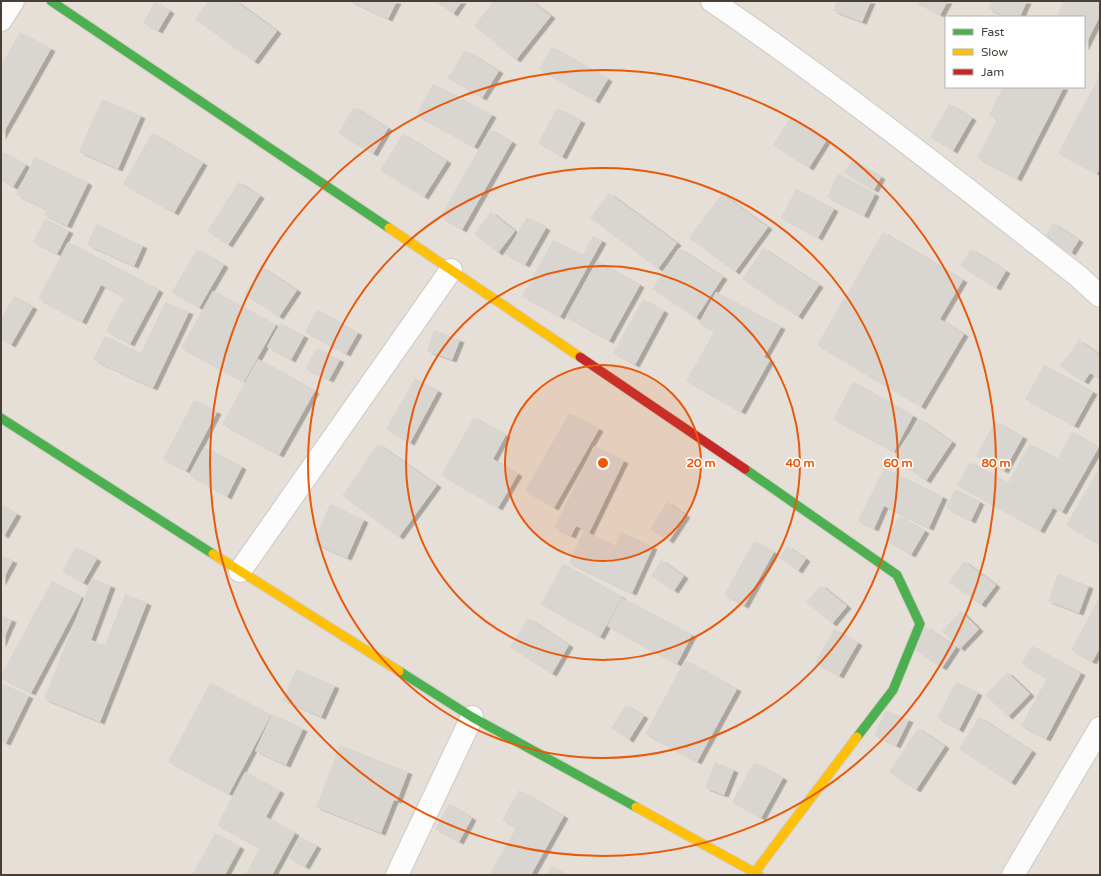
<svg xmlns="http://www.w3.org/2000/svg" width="1101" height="876" font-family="'Varela Round',sans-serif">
<defs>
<filter id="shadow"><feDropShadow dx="4.5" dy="2.5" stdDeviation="0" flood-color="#0004"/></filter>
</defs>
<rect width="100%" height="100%" fill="#f1eeea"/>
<path fill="#e6dfd7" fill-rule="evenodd" d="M1,1H1100V875H1ZM946,17H1084V87H946Z"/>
<path fill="#d9d5d1" filter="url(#shadow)" d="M208,1H236L277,31L254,62L195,19Z
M349,1H397L388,19Z
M435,1H462L453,14Z
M494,1H531L551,16L516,60L474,26Z
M837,1H871L862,22L833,11Z
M914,1H948L940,15Z
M992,1H1027L1020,17H1006L988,9Z
M1064,1H1100V16L1084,48V17H1056Z
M155,2L170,11L158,31L143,23Z
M20,32L51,49L1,137V66Z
M552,47L608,79L595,101L539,69Z
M465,50L499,71L482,98L448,78Z
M1100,75V168L1097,174L1058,153Z
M433,84L492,115L474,147L416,115Z
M1003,87H1064L1017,179L977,158L997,119L989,115Z
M102,99L141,116L118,169L79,152Z
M949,104L972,118L953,151L930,137Z
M354,107L388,128L373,154L338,133Z
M557,108L581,121L562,157L538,143Z
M790,118L826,141L809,168L773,145Z
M490,129L512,142L462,230L440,217Z
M152,133L203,163L174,213L123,184Z
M403,134L447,161L424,197L380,170Z
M1,151L26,165L13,187L1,180Z
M35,157L88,183L67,226L44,215L47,210L16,195Z
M852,160L881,177L874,190L844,173Z
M838,174L875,194L864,216L827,197Z
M239,182L260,196L228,245L207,231Z
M796,189L834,209L818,238L781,218Z
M609,193L677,243L658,269L590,218Z
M722,194L768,227L735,272L689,238Z
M491,212L515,231L498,253L474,234Z
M527,217L546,228L525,265L505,254Z
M45,219L69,231L57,254L33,242Z
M1053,223L1079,240L1071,253L1045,236Z
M96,224L143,246L134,266L87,245Z
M883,232L963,280L940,319L964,334L921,407L817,345Z
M593,236L602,241L560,317L522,296L553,240L582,255Z
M68,242L159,290L130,344L106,331L124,297L101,285L82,322L38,299Z
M679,248L723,277L696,318L652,289Z
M763,248L819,285L798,317L742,279Z
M197,249L224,265L199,308L172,292Z
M971,249L1006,271L996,288L960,266Z
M597,261L640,285L609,341L566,317Z
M262,267L297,290L279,317L244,294Z
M213,291L276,325L244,382L181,348Z
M716,292L781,327L764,357L770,360L741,412L686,381L714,332L699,323Z
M14,296L33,307L11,345L1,339V319Z
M643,299L664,311L635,365L613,353Z
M165,302L189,312L153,388L93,360L105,336L141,353Z
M317,310L358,333L346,354L305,332Z
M280,323L304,336L291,360L267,347Z
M434,330L460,340L452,360L427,351Z
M1079,340L1100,355V379L1090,373L1084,382L1060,366Z
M317,348L340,360L329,380L305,368Z
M258,359L315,391L279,455L222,424Z
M1044,365L1093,392L1074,426L1025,399Z
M415,378L438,391L410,443L386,429Z
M853,382L913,416L894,452L833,419Z
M194,400L217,412L186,471L163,459Z
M569,413L599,429L554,508L525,491Z
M474,417L506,435L493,459L518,474L498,508L441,475Z
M919,419L952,442L926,481L893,458Z
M995,421L1023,437L1004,471L976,456Z
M1072,432L1099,447L1062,512L1008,482L1030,444L1057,459Z
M378,444L437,485L399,537L342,496Z
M594,446L624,461L589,533L615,546L621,532L653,547L632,593L569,563L584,530L576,526L571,536L554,528Z
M204,447L242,467L227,497L189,475Z
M970,462L1053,508L1040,531L957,485Z
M1100,467V545L1066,525Z
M884,468L943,497L929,528L884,506L874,529L858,521Z
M955,489L980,502L971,521L946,508Z
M667,502L686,515L669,541L650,529Z
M330,504L364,520L347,558L313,543Z
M1,505L17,514L4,536L1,534Z
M899,516L925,531L911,555L886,540Z
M754,541L774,552L744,606L724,595Z
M787,546L806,559L798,571L779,558Z
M76,547L97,559L83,583L62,571Z
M1,555L13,561L1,583Z
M661,560L684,576L674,591L651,576Z
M964,561L996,585L981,605L949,582Z
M563,564L622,597L600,637L541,604Z
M1058,574L1089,586L1079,613L1048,601Z
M92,578L111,586L91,640L105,645L125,594L147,603L100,722L44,699Z
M52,581L82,597L31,693L1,678V675Z
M821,585L847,606L832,624L806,602Z
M1100,596V648L1092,662L1071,650Z
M622,598L692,635L677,664L607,626Z
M961,611L979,629L960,649L942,631Z
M1,615L12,620L1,645Z
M528,618L569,645L552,674L510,647Z
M926,627L956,647L942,668L912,648Z
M834,629L858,643L839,676L815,663Z
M1032,646L1081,673L1046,739L1021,726L1047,678L1021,664Z
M685,660L737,689L697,762L645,734Z
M296,669L335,686L321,717L283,700Z
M1007,672L1030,694L1008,717L985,695Z
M956,682L978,693L959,730L937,718Z
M1,683L29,696L6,743L1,741Z
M210,683L271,715L229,794L168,762Z
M626,705L644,716L629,740L611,728Z
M886,710L909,720L896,746L874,735Z
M272,714L303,729L286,765L255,751Z
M979,717L1032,751L1011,783L959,749Z
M918,728L945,746L916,790L889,772Z
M340,745L408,772L397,801L394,800L381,833L316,807Z
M715,762L734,770L724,795L705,788Z
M754,762L783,778L761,818L732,802Z
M245,772L280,791L266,817L295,833L272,875H245L260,848L217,825Z
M519,790L564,816L531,875H489L516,828L502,820Z
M449,804L472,818L459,842L435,829Z
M215,833L240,847L225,875H192Z
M300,837L317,846L305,867L289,858Z
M551,866L568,875H546Z"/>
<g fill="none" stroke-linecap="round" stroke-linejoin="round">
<defs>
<path id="street" d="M712,1C838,87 958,182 1078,276L1100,296
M1,20L13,1
M240,571L451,270
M397,875L472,717
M1013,875L1100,728"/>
<path id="fast" d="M51,1L389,228
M1,418L213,554
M745,469L897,575L920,624L893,690L857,737
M399,671L472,717L636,807"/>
<path id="slow" d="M389,228L580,357
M213,554L399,671
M636,807L759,875
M755,872L857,737"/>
<path id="jam" d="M580,357L745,469"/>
</defs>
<use href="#street" stroke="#cecac6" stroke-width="24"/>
<use href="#fast" stroke="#d2ccc2" stroke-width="11"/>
<use href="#slow" stroke="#d2ccc2" stroke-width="11"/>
<use href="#jam" stroke="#d2ccc2" stroke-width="11"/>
<use href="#street" stroke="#fdfcfc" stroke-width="22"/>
<use href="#fast" stroke="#4caf50" stroke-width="9"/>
<use href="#slow" stroke="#ffc107" stroke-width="9"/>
<use href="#jam" stroke="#c62828" stroke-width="9"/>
</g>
<circle cx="603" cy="463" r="98" fill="#e8590c" fill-opacity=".12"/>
<g fill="none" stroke="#e8590c" stroke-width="2">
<circle cx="603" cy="463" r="98"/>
<circle cx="603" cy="463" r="197"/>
<circle cx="603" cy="463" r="295"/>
<circle cx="603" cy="463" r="393"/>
</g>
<circle cx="603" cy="463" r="6" fill="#e8590c" stroke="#fff" stroke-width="2"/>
<g font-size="12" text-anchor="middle" font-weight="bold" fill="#e8590c" stroke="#fff" stroke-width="3" stroke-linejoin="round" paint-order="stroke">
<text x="701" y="467">20 m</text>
<text x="800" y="467">40 m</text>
<text x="898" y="467">60 m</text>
<text x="996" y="467">80 m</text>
</g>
<rect width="1101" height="876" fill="none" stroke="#483e35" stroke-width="4"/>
<rect x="945" y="16" width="140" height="72" fill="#ffffff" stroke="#b6b2ae"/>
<rect x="953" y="29" width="20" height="6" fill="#4caf50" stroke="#b6b2ae"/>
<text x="981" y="36" font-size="12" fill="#483e35">Fast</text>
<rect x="953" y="49" width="20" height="6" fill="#ffc107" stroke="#b6b2ae"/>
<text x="981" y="56" font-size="12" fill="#483e35">Slow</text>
<rect x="953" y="69" width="20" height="6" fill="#c62828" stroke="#b6b2ae"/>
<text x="981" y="76" font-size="12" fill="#483e35">Jam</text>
</svg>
